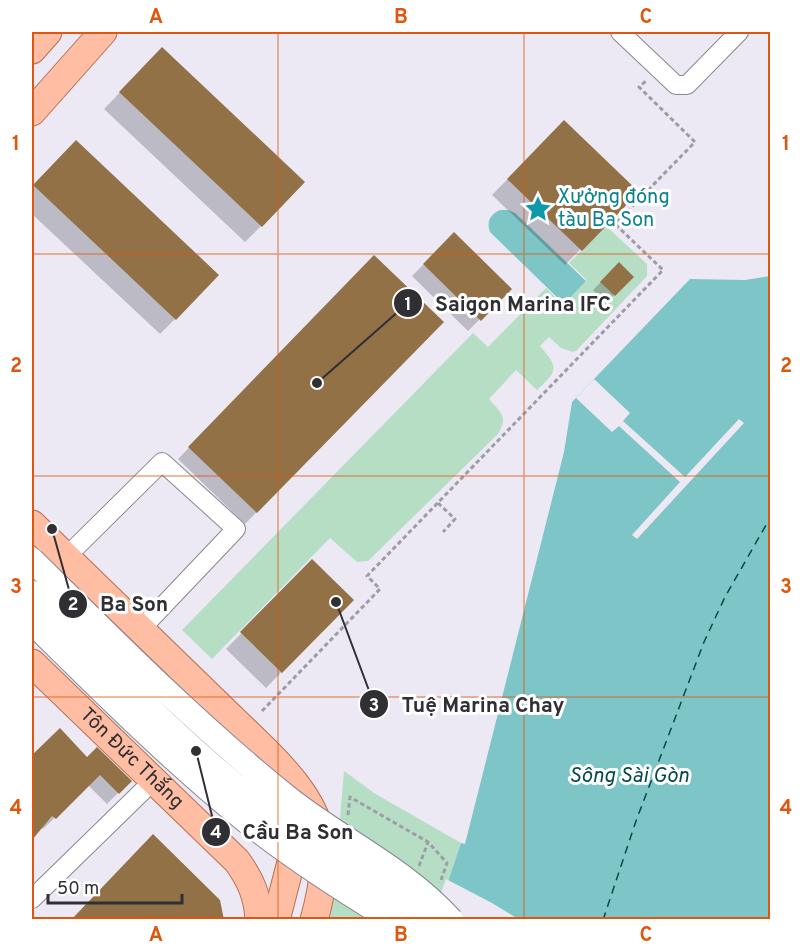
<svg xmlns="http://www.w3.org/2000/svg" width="802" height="951" font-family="Overpass,sans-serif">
<rect width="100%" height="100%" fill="#ece9f5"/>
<path fill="#b6dec5" d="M606,226L647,264V276L577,350L573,352L561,348L549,337L540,346C559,368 558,370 537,390L516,370L489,399C500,412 509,416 498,434L368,561L357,562L330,538L212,659L182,630L473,333L488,347L546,288L563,305L587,280L569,263Z
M344,771L374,793L461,843L435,919L320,920L336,865Z"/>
<path fill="#7dc5c6" d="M500,210H508L515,213L586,281L564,304L490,232C486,221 491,214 500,210Z
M770,276V919L435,920L461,843L465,844L564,452L572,402L690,279L745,280Z"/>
<path fill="#ece9f5" d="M594,379L630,413L623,421L685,477L739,419L744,423L637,539L632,535L680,482L619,426L612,432L576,398Z
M446,879L492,903L520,920L432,919Z"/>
<path fill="#0003" d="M146,65L261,226L245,242L104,109Z
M564,122L637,192L565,265L492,195Z
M60,158L175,319L160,334L32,214V188Z
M454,234L510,289L468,331L412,276Z
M374,257L442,322L245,524L178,459Z
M619,264L632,277L606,303L593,290Z
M312,561L352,600L266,688L226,649Z
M60,730L87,759L130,781L107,804L88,785L43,829L41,827L32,838V757Z"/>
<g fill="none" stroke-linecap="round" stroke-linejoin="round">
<path stroke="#054a4b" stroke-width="1.5" stroke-dasharray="8 6" stroke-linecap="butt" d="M603,920L636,821L704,642L725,597L770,518"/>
</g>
<path fill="#937147" d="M162,47L305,182L262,227L119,92Z
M564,120L639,192L582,251L507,179Z
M76,140L219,275L176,320L33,185Z
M454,232L512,289L481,321L423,264Z
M374,255L444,322L257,513L188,447Z
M619,262L634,277L615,296L600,282Z
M312,559L354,600L282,673L240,632Z
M60,728L87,757L97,747L132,781L119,794L100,775L56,819L52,816L32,840V755Z
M153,834L220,900L224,920H71Z"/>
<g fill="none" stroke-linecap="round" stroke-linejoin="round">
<defs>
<path id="street" d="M620,32L676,85H687L739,32
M66,557L162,462L236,529L141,629
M32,899L153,781"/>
<g id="primary">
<path d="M32,50L48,32"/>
<path d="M32,112L103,32"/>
<path d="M32,524L262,747C319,803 337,839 314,920"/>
<path id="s1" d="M32,663L237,861C250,879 258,896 259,920"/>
<path d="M276,920L291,862V832"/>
</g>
</defs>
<use href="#street" stroke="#898791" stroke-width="20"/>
<use href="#primary" stroke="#b76f54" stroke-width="29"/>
<path stroke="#9e9ca5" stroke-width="3" stroke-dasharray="4.5 3" stroke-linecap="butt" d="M438,503L455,519L443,532
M262,711L380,589L367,576L663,270L615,224L695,142L639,87L647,80
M348,815L350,797L428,842L447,863L440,883
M419,866L428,842"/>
<use href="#street" stroke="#fff" stroke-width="18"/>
<use href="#primary" stroke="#ffbea3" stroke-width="27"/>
<defs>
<path id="secondary-bridge" d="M32,560C115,642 197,725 288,798C341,840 405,869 451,920
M32,593C105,664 177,740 258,804C313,847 372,884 432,920
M32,622C101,690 170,759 245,820C291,857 341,889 392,920"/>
</defs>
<use href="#secondary-bridge" stroke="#898791" stroke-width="26" stroke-linecap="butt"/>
<use href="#secondary-bridge" stroke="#fff" stroke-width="24"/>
</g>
<path fill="none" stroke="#df570e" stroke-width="1.5" stroke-opacity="0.55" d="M278,32V920M524,32V920M32,254H770M32,476H770M32,697H770"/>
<defs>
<symbol id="sight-bare" viewBox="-9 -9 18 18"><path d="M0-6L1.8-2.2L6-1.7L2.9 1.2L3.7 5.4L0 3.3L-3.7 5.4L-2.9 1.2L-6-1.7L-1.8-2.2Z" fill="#0f9aa8" stroke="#fff" stroke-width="2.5" paint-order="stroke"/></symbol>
</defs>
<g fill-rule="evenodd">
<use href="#sight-bare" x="519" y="190" width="38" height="38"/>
</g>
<g text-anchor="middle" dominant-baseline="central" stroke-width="6" stroke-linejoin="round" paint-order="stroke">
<g font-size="20" fill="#0d838f" stroke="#fff" text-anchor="start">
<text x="558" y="198">Xưởng đóng<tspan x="558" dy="23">tàu Ba Son</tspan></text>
</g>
<g font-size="20" fill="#302f34" stroke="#fff">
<text stroke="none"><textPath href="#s1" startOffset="138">Tôn Đức Thắng</textPath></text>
</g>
<g font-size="21" font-style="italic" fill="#054a4b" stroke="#fff">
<text x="629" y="776">Sông Sài Gòn</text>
</g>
</g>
<path fill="none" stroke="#302f34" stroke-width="2" d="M317 383L408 303M52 529L73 604M336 602L374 704M196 751L216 832"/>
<g fill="#302f34" stroke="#fff" stroke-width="2">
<circle cx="317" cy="383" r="6"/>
<circle cx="52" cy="529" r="6"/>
<circle cx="336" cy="602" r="6"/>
<circle cx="196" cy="751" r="6"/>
<circle cx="408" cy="303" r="15"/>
<circle cx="73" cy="604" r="15"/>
<circle cx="374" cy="704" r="15"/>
<circle cx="216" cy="832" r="15"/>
</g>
<g font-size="18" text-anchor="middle" font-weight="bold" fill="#fff">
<text x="408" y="310">1</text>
<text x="73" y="610">2</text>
<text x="374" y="711">3</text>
<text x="216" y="838">4</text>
</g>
<g font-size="21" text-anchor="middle" font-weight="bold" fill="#302f34" stroke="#fff" stroke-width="6" stroke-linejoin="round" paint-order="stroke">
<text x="523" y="311">Saigon Marina IFC</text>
<text x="134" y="611">Ba Son</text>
<text x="483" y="712">Tuệ Marina Chay</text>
<text x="298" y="839">Cầu Ba Son</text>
</g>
<rect width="802" height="951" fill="none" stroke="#ffffff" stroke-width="66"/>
<path d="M48 894v9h134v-9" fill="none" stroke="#302f34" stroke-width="3"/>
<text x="57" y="894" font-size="18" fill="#302f34" stroke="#ffffff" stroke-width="4.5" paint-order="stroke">50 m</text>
<rect x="33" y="33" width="736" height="885" fill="none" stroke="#df570e" stroke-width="2"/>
<g font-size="20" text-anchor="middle" font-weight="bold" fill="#df570e">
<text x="156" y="23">A</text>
<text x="401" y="23">B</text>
<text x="646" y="23">C</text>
<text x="16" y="150">1</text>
<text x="786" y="150">1</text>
<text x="16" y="372">2</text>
<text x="786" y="372">2</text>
<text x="16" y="593">3</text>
<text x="786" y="593">3</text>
<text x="16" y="814">4</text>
<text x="786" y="814">4</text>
<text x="156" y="941">A</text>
<text x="401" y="941">B</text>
<text x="646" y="941">C</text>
</g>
</svg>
